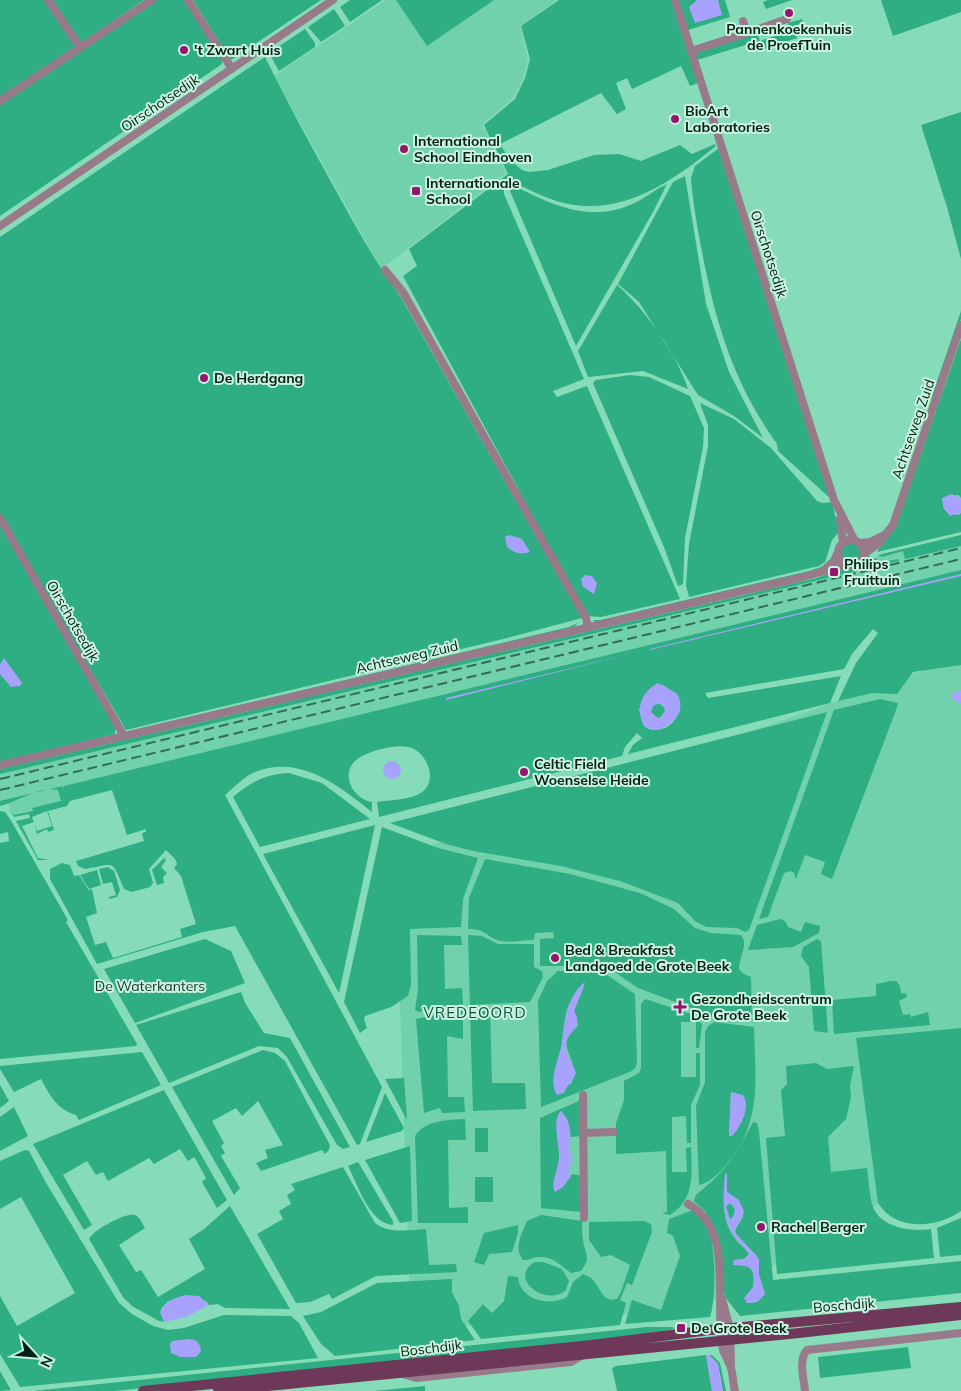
<svg xmlns="http://www.w3.org/2000/svg" width="961" height="1391" font-family="Mulish,sans-serif">
<rect width="100%" height="100%" fill="#86dcb8"/>
<path fill="#70d1aa" d="M386,0H557L520,26L528,60L523,79L514,97L482,125L506,173L381,269L274,76Z
M961,535V579L63,797L64,803L14,815L7,802L0,804V770L867,566L878,555Z
M961,657V1156L697,1310L411,1329L395,858Z"/>
<path fill="#2eae82" fill-rule="evenodd" d="M0,0H47L78,47L0,98Z
M51,0H144L81,43Z
M157,0H186L222,60V64L0,216V105Z
M193,0H321L231,60Z
M350,0H382L350,22L340,7Z
M396,0H494L427,46Z
M559,0H672L698,83L690,86L681,66L632,89L627,78L616,83L626,109L617,114L601,93L494,147L484,125L515,99L525,78L530,59L521,26Z
M678,0H725L730,17L688,30Z
M768,0H792L766,9L763,2Z
M881,0H961V12L893,36Z
M334,9L345,26L321,42L308,27Z
M802,19L803,23L794,26L797,38L755,52L752,43L697,60L695,52L757,32L760,41L790,31L788,23Z
M305,29L315,43V47L279,71L269,53Z
M265,57C287,102 311,146 335,189C355,225 374,261 399,294L582,618L503,639L126,730L0,514V237Z
M961,112V259L947,207L921,125Z
M715,144L716,146C673,181 622,217 564,203C546,199 527,188 510,181L504,184V194L584,379L553,391L557,397L587,386L680,599L601,617L587,616L403,276L417,266L409,249L508,174L496,149L501,146L511,161L522,170L529,172L548,170L594,155L619,154L641,161L680,145L692,154Z
M719,148L831,499L778,451L777,444C735,385 717,328 703,257C698,231 693,205 691,178L695,166Z
M685,176L706,304L729,372L763,438L734,416L698,395L639,302L618,284L673,182Z
M667,184L653,212L576,346L510,191L512,185C549,203 587,223 630,205C643,200 654,190 667,184Z
M617,285C644,308 677,354 688,389L643,371L588,377L578,351Z
M961,311V319L933,400L931,399Z
M961,339V498L958,495L942,498L944,509L958,515L961,513V532L877,552L901,512Z
M630,375L649,377L690,396L704,428L703,447L685,538L683,584L678,586L664,547L593,383L596,380Z
M700,403L734,419L771,448L817,501L823,503L832,502L839,532L832,540L825,562L819,566L689,597L686,585L689,544L708,446V425Z
M0,521L118,730H115V734L0,762Z
M961,535V546L905,559L903,551L882,557L878,555Z
M841 552a10 10 0 1 1 20 0a10 10 0 1 1-20 0Z
M868,556L877,559L879,563L898,559L899,561L0,774V769L817,578L835,571L858,566Z
M827,565L817,571L594,623V620H601L809,571Z
M961,570V665L913,672L897,694L872,693L838,701L856,663L878,633L873,629L852,654L844,669L705,693L708,698L841,676L830,703L628,754L633,745L642,738L637,733L625,747L622,756L379,817L377,802C390,800 411,800 422,792C439,780 426,750 408,747C394,744 364,752 354,762C340,778 356,800 372,802V812C339,786 300,754 255,772C244,777 234,787 225,795L382,1087L360,1144L357,1145L235,926L203,932L97,964L50,879V869L62,863L70,865L74,876L79,875L92,895L89,890L92,889L97,913L86,917L95,945L106,942L113,958L182,937L180,929L196,924L181,876L174,868L177,864L175,859L166,850L149,869L153,883L150,887L132,892L124,889C111,858 116,864 85,869L78,866L76,861L144,841L142,833L146,832V829L127,835L112,790L70,801L67,806L48,811L54,830L48,832L47,829L37,834L34,822L22,826L38,858L49,860H38L16,821L30,818L29,814L14,817L9,808L14,815L33,811L32,808L61,801L58,790C39,786 18,802 0,806V801L63,786L64,790V786ZM663,685L679,697C683,716 669,734 649,729L644,726L639,709ZM47,811L52,826L37,831L32,817Z
M578,623L573,628L126,732L569,627Z
M880,699L898,703L896,710L832,879L821,874L825,862L805,855L796,879L794,873L790,871L784,873L768,917L759,919L834,710Z
M651 711a7 7 0 1 1 14 0a7 7 0 1 1-14 0Z
M827,712L749,930L745,932L737,928L706,927L695,921L678,903L620,881L561,866L473,851L446,844L390,823Z
M289,773L322,783L370,819L260,847L233,797C251,782 265,774 289,773Z
M0,811L5,812L10,819L68,920L66,922L137,1044L136,1046L0,1059V843L9,841L8,832L0,834Z
M375,825L339,993L263,854Z
M382,827L438,848L478,858L463,899L461,927L410,929L411,985L408,996L391,1007L365,1016L364,1019L367,1028L360,1033L344,1002Z
M164,858L166,860L161,867L167,873L163,877L164,883L157,885L152,870Z
M485,859L570,874L640,893L674,909L695,928L711,933L741,935C749,945 739,956 739,969L744,974L751,977L752,1020L717,1015L706,1018L697,1010L638,988L606,966H540V939L554,938L553,932L535,933L534,940C523,940 511,943 501,941C486,938 488,929 468,929L469,898Z
M108,867L114,871L120,890L117,897L109,899V897L116,895L112,882L103,884L99,869Z
M97,870L101,885L89,889L80,875Z
M780,919L785,921L788,927L801,932L805,922L820,926L819,933L793,947L748,950L757,925Z
M417,935L461,936L462,945H444L445,989L462,988L463,1004L419,1012L415,1010L418,990Z
M468,935L482,936L498,944H534V967L542,971L543,977L530,1002L470,1005Z
M205,939L231,951L245,983L135,1023L104,969Z
M817,939L821,941L828,1033L814,1031L809,967L801,956L803,947Z
M558,971H601L635,994L637,1061L636,1067L632,1071L541,1107L538,1001L547,981ZM585,984L574,1011L578,1026C561,1041 566,1044 572,1062C574,1068 573,1077 572,1083L566,1087C561,1057 560,1039 567,1010C570,1001 580,991 585,984Z
M891,981H896L900,986L901,994L906,993L907,997L899,1001L903,1015L910,1014L911,1017L928,1012L930,1025L834,1034L832,1000L876,996V984Z
M241,992L245,1003L264,1033L290,1038L350,1147L343,1149L337,1145L287,1057L278,1048L259,1046L169,1083L136,1025Z
M645,999L694,1015L702,1025L699,1048H696V1022H681V1077H696V1053H700V1085L691,1105V1143H687L686,1116L672,1117V1172H687L686,1148L691,1147C692,1173 695,1200 670,1215L662,1213L667,1212L666,1151L616,1154V1123L624,1100V1081L639,1073L641,1068V1004Z
M463,1010V1039L447,1036L448,1097H464L465,1112L442,1113L440,1108L424,1113L416,1019Z
M470,1011H490L492,1083H525L526,1109L473,1111Z
M714,1022L754,1027C755,1078 763,1121 727,1164C720,1172 710,1183 699,1185L696,1106L705,1082V1032L708,1026ZM731,1092L738,1094L729,1135Z
M961,1028V1211C937,1228 896,1232 878,1203L856,1038Z
M263,1050L275,1053L285,1061L325,1136L330,1145L329,1150L325,1154L322,1150L261,1171L256,1163L268,1158L265,1150L283,1145L258,1101L242,1116L236,1108L212,1121L224,1143L221,1146L225,1153L221,1156L240,1188L234,1195L172,1087Z
M142,1052L161,1085L79,1120L76,1115C57,1109 50,1096 41,1079L14,1092L0,1069V1066Z
M816,1063L827,1069L854,1066L850,1086L851,1097L846,1119L828,1137L831,1172L867,1168C869,1181 869,1195 873,1207C881,1228 912,1232 931,1229L934,1258L777,1274L766,1138L785,1136L781,1090L787,1084L786,1066Z
M404,1078L407,1120L385,1079Z
M0,1085L9,1101L0,1108Z
M164,1090L227,1200L217,1208L202,1182L206,1178L196,1160L194,1157L188,1161L180,1149L154,1164L149,1158L108,1181L103,1172L96,1175L87,1161L63,1175L92,1225L84,1230L33,1144Z
M385,1093L404,1128L402,1131L366,1142Z
M581,1100L582,1136L570,1137L561,1111C552,1122 561,1151 559,1166C558,1173 555,1180 553,1186L568,1180L572,1174L583,1176L582,1212L541,1208L540,1118Z
M14,1107L28,1136L0,1151V1117Z
M465,1119L466,1140H448L449,1208L468,1207V1223H418L415,1136C425,1120 448,1120 465,1119Z
M753,1122L757,1123L759,1131L773,1280L961,1261V1293L740,1316L725,1297L714,1226L705,1211L694,1201L696,1195C726,1171 735,1156 753,1122ZM724,1188L743,1208V1217L735,1230L736,1234L757,1256L759,1275L765,1294L757,1302L747,1303L746,1296C760,1288 756,1260 737,1265L734,1260L744,1259L749,1254C746,1248 740,1245 736,1240C722,1221 724,1208 724,1188Z
M475,1128H488V1152H475Z
M410,1146L412,1221L400,1223L365,1160Z
M25,1150L29,1151L45,1181L119,1303L132,1314L153,1326L168,1330L184,1328L224,1315L291,1316L299,1323L318,1358L20,1387L0,1354V1296L17,1326L75,1293L21,1197L0,1209V1161Z
M358,1162L393,1221V1225C369,1223 358,1185 348,1166Z
M343,1167L375,1223C388,1234 410,1230 426,1229L429,1265L456,1264L457,1272L376,1276L332,1299L329,1294L310,1302L296,1303L257,1234L283,1219L279,1211L291,1204L287,1195L295,1190L291,1184Z
M475,1177H493V1202H475Z
M730,1203L735,1209L734,1215L730,1220L726,1206Z
M230,1206L290,1309L225,1308L218,1304L209,1305L206,1301H168L161,1309L164,1322L159,1321L132,1306L123,1297L89,1239C92,1231 125,1212 135,1215C140,1217 142,1223 145,1228L119,1245L136,1272L141,1270L158,1297L205,1269L189,1239L204,1229Z
M693,1210C696,1213 703,1216 705,1220C716,1240 717,1296 710,1317L625,1324L632,1300L661,1310L680,1256L673,1236L667,1233L669,1219Z
M541,1215L582,1221C582,1229 582,1238 584,1245C587,1259 590,1258 581,1271L571,1273C560,1265 553,1256 538,1257C533,1257 529,1261 523,1260C513,1249 522,1233 527,1221Z
M961,1218V1255L940,1257L937,1228Z
M644,1221L651,1224L652,1232L632,1285L627,1283L620,1300L626,1303L620,1325L481,1339L468,1321L483,1304L492,1313L504,1301L508,1276L518,1277C520,1300 549,1307 567,1297L573,1282L583,1274C586,1276 591,1277 593,1280C601,1288 602,1303 617,1299L621,1292L630,1265L611,1255L601,1257L589,1240V1222Z
M518,1225V1233L512,1252L489,1254L484,1265L474,1262L484,1233Z
M535,1262H543L562,1269L569,1281L566,1290C546,1308 507,1278 535,1262Z
M452,1279V1292L459,1306L461,1319L475,1340L335,1356L321,1344L303,1316L321,1312L377,1283Z
M646,1327H673L674,1329L600,1341L114,1391H33Z
M908,1347L911,1368L820,1378L818,1357Z
M706,1355L712,1391H617L612,1368L616,1366Z
M709,1355H712L720,1363L726,1391H723L718,1364Z
M0,1371L11,1390L0,1391Z
M425,1386V1391H374Z"/>
<path fill="#a7a2fd" fill-rule="evenodd" d="M697,0H718L722,15L695,23L689,7Z
M951,494L961,498V513L950,516L944,509L942,498Z
M509,535L522,539L530,552C520,555 515,553 507,547L505,537Z
M961,574V576L650,650V649Z
M585,575L592,576L597,583L594,594L583,587L581,579Z
M634,653L446,700V698L613,658Z
M4,658L22,683L20,686L11,687L0,674V665Z
M658,683L676,693C689,712 671,728 653,730L644,726C635,709 641,692 658,683ZM659,703L664,706L665,711L659,719L651,712L653,706Z
M961,690V704L951,698L953,694Z
M383 770a9 9 0 1 1 18 0a9 9 0 1 1-18 0Z
M585,982L574,1011C586,1030 562,1032 566,1051C568,1058 574,1066 576,1073C573,1081 567,1085 564,1093L557,1095C547,1080 560,1058 562,1042C564,1031 564,1019 568,1008C570,1000 578,986 585,982Z
M731,1092L743,1095C751,1107 741,1127 732,1136H729Z
M561,1111C573,1124 571,1137 569,1152L573,1155L568,1174L571,1176L563,1187L555,1192C550,1184 559,1167 559,1157C560,1144 551,1121 561,1111Z
M727,1173V1192L739,1200L744,1212L735,1230L736,1234L759,1259V1275L765,1294L757,1302L747,1303L744,1298L753,1287C755,1266 751,1266 733,1265L734,1260L744,1259L749,1254C746,1248 740,1245 736,1239C721,1218 723,1198 725,1174ZM730,1203L735,1209L734,1215L730,1220L726,1206Z
M185,1295L199,1296L209,1305L186,1317L164,1322L160,1312C165,1301 174,1298 185,1295Z
M189,1339C196,1340 200,1342 201,1351L196,1357H180L171,1353L170,1344L172,1341Z
M706,1355H709L718,1364L723,1391H712Z"/>
<g fill="none" stroke-linecap="round" stroke-linejoin="round">
<path stroke="#997a8a" stroke-width="8" d="M48,0L80,47
M188,0L232,69
M675,0L834,500L854,539
M743,21L747,33L787,19
M691,51L747,33
M0,101L152,0
M0,226L333,0
M385,270L403,292L586,618L588,628
M0,518L124,736
M840,519L843,542
M838 553a13 13 0 1 1 26 0a13 13 0 1 1-26 0Z
M860,543L870,542L884,535
M864,554L878,544L893,525L961,325
M823,571L834,561L837,554
M0,765L803,577L846,565
M583,1095L584,1218
M584,1133L614,1132
M688,1204C736,1229 713,1306 723,1350C725,1356 729,1362 731,1368C733,1375 733,1384 735,1391
M722,1299L730,1329L731,1366
M403,1374L416,1378L571,1362L581,1356
M805,1391C804,1379 798,1360 807,1350L961,1333"/>
<path stroke="#6e3958" stroke-width="10" d="M143,1391L592,1345L710,1330L961,1307
M218,1391L799,1333L961,1315"/>
<path stroke="#356b55" stroke-width="2" stroke-dasharray="10 5" stroke-linecap="butt" d="M0,779L961,548
M0,790L961,559"/>
</g>
<g fill="#96156d" stroke="#caf3e0" stroke-width="2">
<circle cx="789" cy="13" r="5"/>
<circle cx="184" cy="50" r="5"/>
<circle cx="675" cy="119" r="5"/>
<circle cx="404" cy="149" r="5"/>
<rect x="411" y="186" width="10" height="10" rx="2.5"/>
<circle cx="204" cy="378" r="5"/>
<rect x="829" y="567" width="10" height="10" rx="2.5"/>
<circle cx="524" cy="772" r="5"/>
<circle cx="555" cy="958" r="5"/>
<path d="M677.5 999.5h5v5h5v5h-5v5h-5v-5h-5v-5h5z"/>
<circle cx="761" cy="1227" r="5"/>
<rect x="676" y="1323" width="10" height="10" rx="2.5"/>
</g>
<g text-anchor="middle" dominant-baseline="central" stroke-width="4" stroke-linejoin="round" paint-order="stroke">
<g font-size="14" font-weight="bold" fill="#002114" stroke="#caf3e0" text-anchor="start">
<text x="789" y="29" text-anchor="middle">Pannenkoekenhuis<tspan x="789" dy="16">de ProefTuin</tspan></text>
<text x="194" y="50">'t Zwart Huis</text>
<text x="685" y="111">BioArt<tspan x="685" dy="16">Laboratories</tspan></text>
<text x="414" y="141">International<tspan x="414" dy="16">School Eindhoven</tspan></text>
<text x="426" y="183">Internationale<tspan x="426" dy="16">School</tspan></text>
<text x="214" y="378">De Herdgang</text>
<text x="844" y="564">Philips<tspan x="844" dy="16">Fruittuin</tspan></text>
<text x="534" y="764">Celtic Field<tspan x="534" dy="16">Woenselse Heide</tspan></text>
<text x="565" y="950">Bed &amp; Breakfast<tspan x="565" dy="16">Landgoed de Grote Beek</tspan></text>
<text x="691" y="999">Gezondheidscentrum<tspan x="691" dy="16">De Grote Beek</tspan></text>
<text x="771" y="1227">Rachel Berger</text>
<text x="691" y="1328">De Grote Beek</text>
</g>
<g font-size="14" fill="#002114" stroke="#caf3e0">
<text transform="translate(160 103) rotate(-34)">Oirschotsedijk</text>
<text transform="translate(769 254) rotate(72)">Oirschotsedijk</text>
<text transform="translate(913 429) rotate(-71)">Achtseweg Zuid</text>
<text transform="translate(73 621) rotate(60)">Oirschotsedijk</text>
<text transform="translate(407 657) rotate(-13)">Achtseweg Zuid</text>
<text transform="translate(844 1305) rotate(-5)">Boschdijk</text>
<text transform="translate(431 1348) rotate(-7)">Boschdijk</text>
</g>
<g font-size="14" fill="#193429" stroke="#caf3e0">
<text x="150" y="986">De Waterkanters</text>
</g>
<g font-size="15" letter-spacing="1" fill="#0a553d" stroke="#caf3e0">
<text x="475" y="1012">VREDEOORD</text>
</g>
</g>
<g transform="translate(35 1356) rotate(116)" stroke="#caf3e0" stroke-width="4" paint-order="stroke">
<path d="M0-4L9 19L0 12L-9 19Z" fill="#002114"/>
<text y="-8" font-size="14" font-weight="bold" text-anchor="middle" fill="#002114">N</text>
</g>
</svg>
